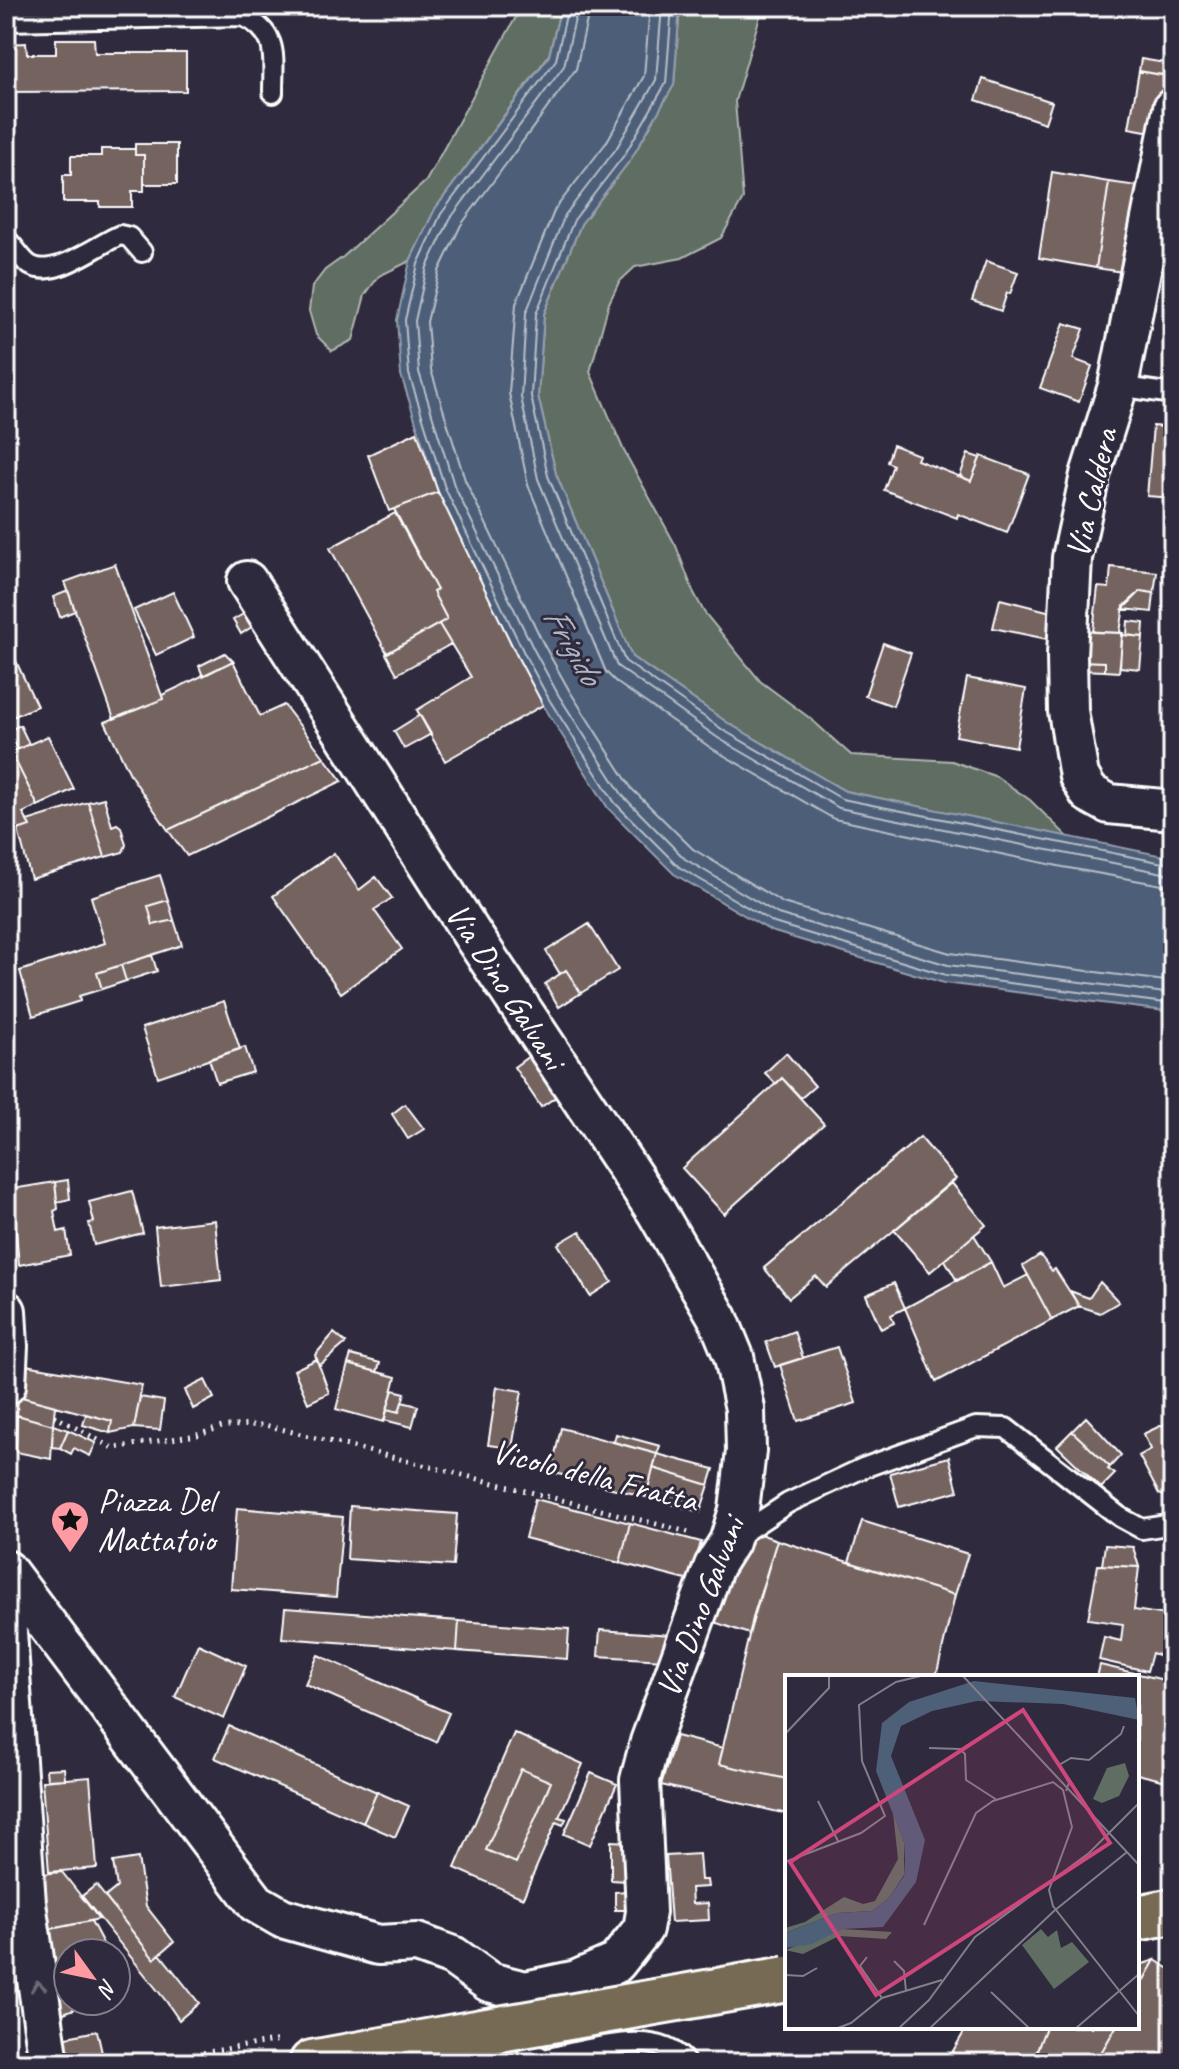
<svg xmlns="http://www.w3.org/2000/svg" width="1179" height="2069" font-family="Caveat,sans-serif">
<rect width="100%" height="100%" fill="#2f2a3d"/>
<filter id="ink" filterUnits="userSpaceOnUse"><feTurbulence type="fractalNoise" baseFrequency=".0125" numOctaves="2"/><feDisplacementMap in="SourceGraphic" scale="16" xChannelSelector="R" yChannelSelector="G"/><feConvolveMatrix kernelMatrix="1 2 1 2 8 2 1 2 1" color-interpolation-filters="sRGB"/></filter>
<g filter="url(#ink)">
<path fill="#5f6d62" stroke="#afb6b0" stroke-width="2" d="M522,6H561L549,55L435,209L410,261L379,276L365,295L353,340L332,351L316,335L309,311L312,287L325,270L343,257L426,181Z
M680,6H763L735,101L743,199L721,238L682,258L635,267L619,282L609,303L590,372L624,451L676,546L693,591L704,612L760,681L811,719L851,755L952,761L997,777L1030,800L1069,838L845,791L728,723L632,657L556,474L538,396L544,314L581,224L631,159L674,85Z"/>
<path fill="#4e5f78" stroke="#959fae" stroke-width="2" d="M561,6H680L674,85L631,159L581,224L544,314L538,396L556,474L632,657L728,723L845,791L1173,858V1012L944,983L771,931L674,874L608,808L543,705L518,658L438,492L401,375L397,320L410,261L435,209L549,56Z"/>
<g fill="none" stroke-linecap="round" stroke-linejoin="round">
<path stroke="#b8bfc9" stroke-width="2" d="M568,6L556,60L441,214L418,264L405,320L409,374L445,488L525,655L550,701L615,803L679,867L774,923L946,975L1173,1004
M578,6L564,66L450,219L427,267L415,321L419,372L454,485L534,650L559,696L623,796L685,859L778,914L948,965L1173,994
M590,6L576,69L461,225L439,271L427,322L431,370L465,480L544,645L569,690L632,789L693,849L783,903L950,953L1173,982
M650,6L644,76L606,143L555,209L516,304L509,393L528,485L606,672L616,682L711,748L834,819L1063,867L1173,887
M662,6L656,80L616,149L565,215L526,313L521,397L538,479L617,666L718,738L839,808L1173,875
M672,6L666,83L625,154L574,220L536,314L531,396L548,476L625,661L723,730L842,799L1173,865"/>
</g>
<path fill="#756361" stroke="#fff" stroke-width="2" fill-rule="evenodd" d="M56,39H94L95,53H186V91L6,92V44L26,43L27,54H56Z
M1141,59L1165,63L1163,75L1139,71Z
M1139,71L1167,76L1157,133L1129,128Z
M983,79L1052,102L1045,123L976,100Z
M135,144H177V184H144V155H135Z
M101,149H135V155H144V191H132V207H100V202H63V175H71V156H101Z
M1052,172L1109,182L1096,268L1039,258Z
M1109,182L1145,187L1129,273L1096,268Z
M986,261L1018,272L1010,294L1007,293L1001,311L972,301Z
M1064,323L1084,329L1073,359L1092,366L1079,402L1040,388Z
M1153,426L1173,428V498L1147,496Z
M417,432L438,492L389,511L368,455Z
M893,445L919,455L917,460L971,481L981,456L1029,474L1007,533L958,514L957,518L884,490L893,465L887,462Z
M968,454L980,458L971,481L960,476Z
M438,492L518,658L543,705L445,761L417,710L471,677L439,624L447,619L433,592L437,590L394,509Z
M395,513L437,590L433,592L447,619L387,653L330,548Z
M115,564L163,699L114,719L65,582Z
M1111,567L1157,572L1154,593L1141,591L1124,606L1120,633L1093,632L1098,587L1109,588Z
M68,591L75,611L60,617L53,597Z
M1141,591L1154,593L1152,612L1123,609Z
M173,592L194,637L156,655L134,610Z
M1000,599L1063,615L1057,641L993,628Z
M245,613L253,626L241,634L233,620Z
M1128,621L1144,623L1143,637L1127,635Z
M439,624L451,644L397,674L386,654Z
M1080,631L1123,633L1119,672L1105,671V662L1079,661Z
M1122,635L1143,637L1140,669L1120,667Z
M883,643L911,653L893,706L865,696Z
M225,653L233,661L203,676L199,666Z
M15,659L37,706L6,720V664Z
M233,661L260,716L284,705L324,757L168,830L131,776L105,722L163,699L162,695Z
M1079,661L1105,662V671L1078,670Z
M967,678L1026,689L1016,747L956,736Z
M420,715L431,734L404,749L394,731Z
M20,725L29,744L17,750L8,731Z
M48,736L74,789L38,806L11,752Z
M11,752L38,806L23,813L30,826L6,834V755Z
M324,757L342,781L187,856L168,830Z
M104,798L112,826L117,824L121,827L126,845L123,852L105,857L88,802Z
M88,802L105,857L31,879L18,830L30,826L27,821Z
M334,853L359,890L376,877L392,898L374,910L402,949L341,993L273,896Z
M160,875L168,900L148,906L153,925L174,920L182,945L97,973L102,989L79,996L80,1001L33,1016L20,971L105,943L91,897Z
M168,900L174,920L153,925L148,906Z
M589,924L618,970L581,993L566,970L560,974L546,951Z
M152,955L157,971L126,981L121,965Z
M121,965L126,981L102,989L97,973Z
M566,970L581,993L559,1007L545,984Z
M224,1001L240,1049L158,1077L142,1028Z
M245,1047L253,1072L217,1083L209,1059Z
M786,1053L815,1086L801,1098L782,1078L776,1084L765,1073Z
M532,1054L560,1094L541,1107L514,1067Z
M782,1078L824,1124L724,1214L682,1168Z
M405,1104L424,1129L408,1139L392,1114Z
M920,1137L956,1179L826,1287L816,1276L789,1298L764,1268Z
M68,1180L70,1199L57,1202L55,1182Z
M55,1182L58,1209L54,1211L58,1232L66,1230L70,1255L19,1265L12,1189Z
M951,1182L986,1225L930,1272L894,1230Z
M132,1191L143,1233L94,1245L89,1223L94,1222L89,1202Z
M215,1220L221,1280L161,1287L155,1227Z
M580,1231L612,1282L590,1296L558,1244Z
M974,1235L991,1262L957,1281L945,1260Z
M1040,1255L1052,1271L1055,1269L1079,1306L1052,1320L1023,1266Z
M991,1262L1003,1288L1028,1275L1052,1320L936,1382L905,1308Z
M1100,1282L1119,1302L1100,1313L1079,1306L1070,1291L1089,1298Z
M894,1283L905,1308L891,1315L894,1323L881,1329L866,1295Z
M794,1331L803,1358L775,1367L766,1342Z
M334,1333L346,1343L319,1366L315,1355Z
M837,1347L856,1403L798,1421L780,1365Z
M351,1355L380,1363L377,1372L348,1364Z
M317,1359L329,1393L308,1403L294,1370Z
M20,1364L142,1385L134,1428L110,1433L112,1421L18,1396Z
M348,1364L396,1377L384,1422L336,1409Z
M205,1380L214,1398L193,1409L185,1390Z
M497,1387L522,1391L512,1448L488,1445Z
M393,1390L405,1393L399,1412L387,1409Z
M18,1396L55,1406L53,1425L17,1415Z
M140,1397L164,1401L160,1430L134,1428Z
M402,1402L418,1406L412,1427L384,1420L387,1409L399,1412Z
M86,1414L112,1421L110,1433L83,1425Z
M17,1415L53,1425L51,1459L16,1452Z
M1086,1417L1121,1455L1110,1467L1072,1431Z
M1173,1420V1496H1164L1159,1494L1139,1456L1151,1449L1143,1434Z
M53,1425L68,1430L60,1448L52,1447Z
M561,1428L657,1454L646,1497L551,1472Z
M68,1430L96,1443L90,1456L74,1448L71,1454L60,1448Z
M1072,1431L1110,1467L1108,1469L1115,1474L1101,1488L1057,1446Z
M616,1434L660,1446L657,1454L614,1442Z
M657,1454L714,1469L709,1485L653,1468Z
M949,1457L958,1491L899,1507L890,1473Z
M653,1468L709,1485L700,1512L646,1497Z
M535,1499L630,1523L620,1563L525,1538Z
M350,1506L457,1514L453,1566L347,1559Z
M237,1508L343,1517L336,1597L231,1589Z
M862,1521L968,1554L955,1595L849,1562Z
M630,1523L701,1542L690,1581L620,1563Z
M754,1532L777,1540L749,1634L711,1621L746,1539Z
M777,1540L955,1595L936,1677H787V1779L719,1764L754,1614Z
M1105,1545L1133,1547L1139,1567L1102,1565Z
M1098,1565L1139,1567L1134,1610L1173,1616V1640L1167,1658L1152,1653L1147,1671L1099,1660L1104,1637L1121,1641L1123,1624L1088,1619Z
M285,1608L459,1621L457,1651L282,1638Z
M459,1621L569,1629L567,1659L457,1651Z
M600,1630L672,1635L664,1660L598,1656Z
M198,1644L246,1666L224,1719L175,1697Z
M318,1655L449,1713L436,1742L305,1684Z
M1100,1665L1173,1682V1752L1166,1781L1137,1774V1677H1097Z
M229,1726L377,1792L363,1823L215,1758Z
M514,1733L583,1764L559,1817L566,1819L563,1825L556,1822L523,1898L455,1868ZM521,1769L551,1782L516,1863L486,1850Z
M676,1736L723,1748L719,1764L787,1779V1814L661,1785Z
M64,1768L65,1779L47,1780L46,1769Z
M521,1769L551,1782L516,1863L486,1850Z
M591,1773L617,1784L590,1845L564,1834Z
M90,1777L97,1868L49,1872L42,1781Z
M377,1792L409,1806L395,1837L363,1823Z
M611,1841L628,1842L627,1881L611,1880Z
M699,1854L701,1880H707L708,1887L691,1888L692,1904L708,1903L709,1920L671,1922L666,1856Z
M138,1858L146,1906L174,1942L154,1959L105,1897L117,1887L113,1862Z
M62,1872L99,1919L46,1930L41,1874Z
M96,1885L154,1959L160,1954L199,2003L179,2020L166,2001L82,1896Z
M627,1891V1910H615V1892Z
M91,1921L108,1953H68V1967L51,1973L46,1930Z
M1155,1960L1137,1992V1966Z
M1155,1960L1173,1971V2063H1095L1116,2027H1137V1992Z
M68,1967V2001H78L79,2007L56,2016L51,1973Z
M967,2027H1046L1032,2063H946Z
M1046,2027H1116L1095,2063H1032Z
M97,2031L102,2053L67,2060L62,2038Z"/>
<g fill="none" stroke-linecap="round" stroke-linejoin="round">
<defs>
<path id="service" d="M6,21L243,16C280,34 273,57 273,93
M6,239C14,246 19,256 27,263C50,283 98,244 120,235L129,237L142,252
M1118,386L1173,394
M735,1538L788,1503L863,1468L976,1427L1006,1428L1120,1517L1142,1529L1173,1524
M514,2026L529,2050L544,2059C583,2051 658,2025 686,2063"/>
<path id="minor" d="M1173,108L1118,386L1090,475L1072,558L1067,655L1068,711L1079,776L1089,793L1109,804L1173,810
M6,1311L8,1346L6,1385
M6,1570L256,1903L282,1918L378,1945L417,1943L453,1956L489,1982L525,1991L577,1980L616,1963L643,1929L646,1912L640,1780L650,1742L714,1566L729,1542L739,1510L746,1451L745,1409L734,1357L718,1318L656,1211L473,936L247,581
M6,1618L26,1903L49,2063"/>
<path id="primary" d="M1137,1918L1173,1911
M312,2063L482,2032"/>
</defs>
<use href="#service" stroke="#fff" stroke-width="24"/>
<use href="#minor" stroke="#fff" stroke-width="44"/>
<use href="#primary" stroke="#fff" stroke-width="50"/>
<path stroke="#fff" stroke-width="5" stroke-dasharray="2 6" stroke-linecap="butt" d="M54,1416L113,1448L197,1435L225,1426L265,1425L692,1533
M140,2063L281,2040"/>
<use href="#service" stroke="#2f2a3d" stroke-width="18"/>
<use href="#minor" stroke="#2f2a3d" stroke-width="38"/>
<use href="#primary" stroke="#766a55" stroke-width="44"/>
<defs>
<path id="primary-bridge" d="M482,2032L787,1979"/>
</defs>
<use href="#primary-bridge" stroke="#fff" stroke-width="50" stroke-linecap="butt"/>
<use href="#primary-bridge" stroke="#766a55" stroke-width="44"/>
</g>
<defs><path id="oneway-chevron" d="M-2-3.5L2.5 0L-2 3.5" fill="none" stroke-width="1.6" stroke-linecap="round" stroke-linejoin="round" transform="scale(2)"/></defs>
<use stroke="#6d6a77" href="#oneway-chevron" transform="translate(38 1986) rotate(-98)"/>
</g>
<defs>
<symbol id="sight-pin" viewBox="-11 -11 22 30"><path d="M0 17L-7.5 6A9.5 9.5 0 1 1 7.5 6Z" fill="#ff9aa2" stroke="#2f2a3d"/><path d="M0-6L1.8-2.2L6-1.7L2.9 1.2L3.7 5.4L0 3.3L-3.7 5.4L-2.9 1.2L-6-1.7L-1.8-2.2Z" fill="#111"/></symbol>
</defs>
<g fill-rule="evenodd">
<use href="#sight-pin" x="48" y="1498" width="44" height="60"/>
</g>
<g text-anchor="middle" dominant-baseline="central" stroke-width="6" stroke-linejoin="round" paint-order="stroke">
<g font-size="34" fill="#fff" stroke="#2f2a3d">
<text transform="translate(1091 493) rotate(-77)">Via Caldera</text>
<text transform="translate(506 986) rotate(57)">Via Dino Galvani</text>
<text transform="translate(595 1475) rotate(14)">Vicolo della Fratta</text>
<text transform="translate(700 1607) rotate(-69)">Via Dino Galvani</text>
</g>
<g font-size="34" fill="#fff" stroke="#2f2a3d" text-anchor="start">
<text x="98" y="1500">Piazza Del<tspan x="98" dy="39">Mattatoio</tspan></text>
</g>
<g font-size="36" font-style="italic" fill="#afb7c2" stroke="#2f2a3d">
<text transform="translate(573 645) rotate(60)">Frigido</text>
</g>
</g>
<g transform="translate(785 1675)">
<rect width="354" height="354" fill="#2f2a3d"/>
<path d="M340,88L344,101L334,121L317,128L308,124L322,93ZM108,138L119,167V200L104,223L87,236L52,238L0,258V253L20,247L59,222L78,229L90,226L113,184ZM57,254L107,257L101,264L54,261L18,279L0,275ZM256,254L263,262L272,255L276,273L287,267L304,287L269,314L237,270Z" fill="#5f6d62"/>
<path d="M189,6L350,23L354,45L278,29L192,26L147,36L116,51L106,81L140,165L131,207L98,252L57,254L27,269L0,273V258L52,238L87,236L104,223L119,201L120,185L119,167L91,96L97,48L124,27Z" fill="#4e5f78"/>
<path fill="none" stroke="#827f8b" stroke-width="2" d="M177,0L354,190M0,59L44,13V0M144,73L175,74L180,79L181,105L212,125M281,116L284,108L274,90L286,83L304,85L336,59L339,51M33,126L53,166M0,187L76,158L100,141L77,86L74,30L111,7L140,0M139,250L191,138L208,126L268,107L278,115L287,152L264,215L268,231L354,341M82,282L75,291L97,323M109,286L119,296L121,316M0,300L18,301L32,293M206,317L245,354M50,354L66,348L97,323L157,305M113,354L144,325L190,262L304,178L354,128M144,354L269,236L342,177M290,354L354,299"/>
<path fill="#ce467c" fill-opacity="0.15" stroke="#ce467c" stroke-width="4" d="M238,35L325,168L91,320L5,187Z"/>
<rect width="354" height="354" fill="none" stroke="#fff" stroke-width="4"/>
</g>
<rect width="1179" height="2069" fill="none" stroke="#2f2a3d" stroke-width="32"/>
<rect x="16" y="16" width="1147" height="2037" fill="none" stroke="#fff" stroke-width="3" filter="url(#ink)"/>
<g transform="translate(92 1977) rotate(123)"><circle r="38" fill="#2f2a3d" stroke="#827f8b" stroke-width="2"/>
<path d="M0-6L14 30L0 20L-14 30Z" fill="#ff9aa2"/>
<text y="-12" font-size="22" font-weight="bold" text-anchor="middle" fill="#ffffff">N</text>
</g>
</svg>
